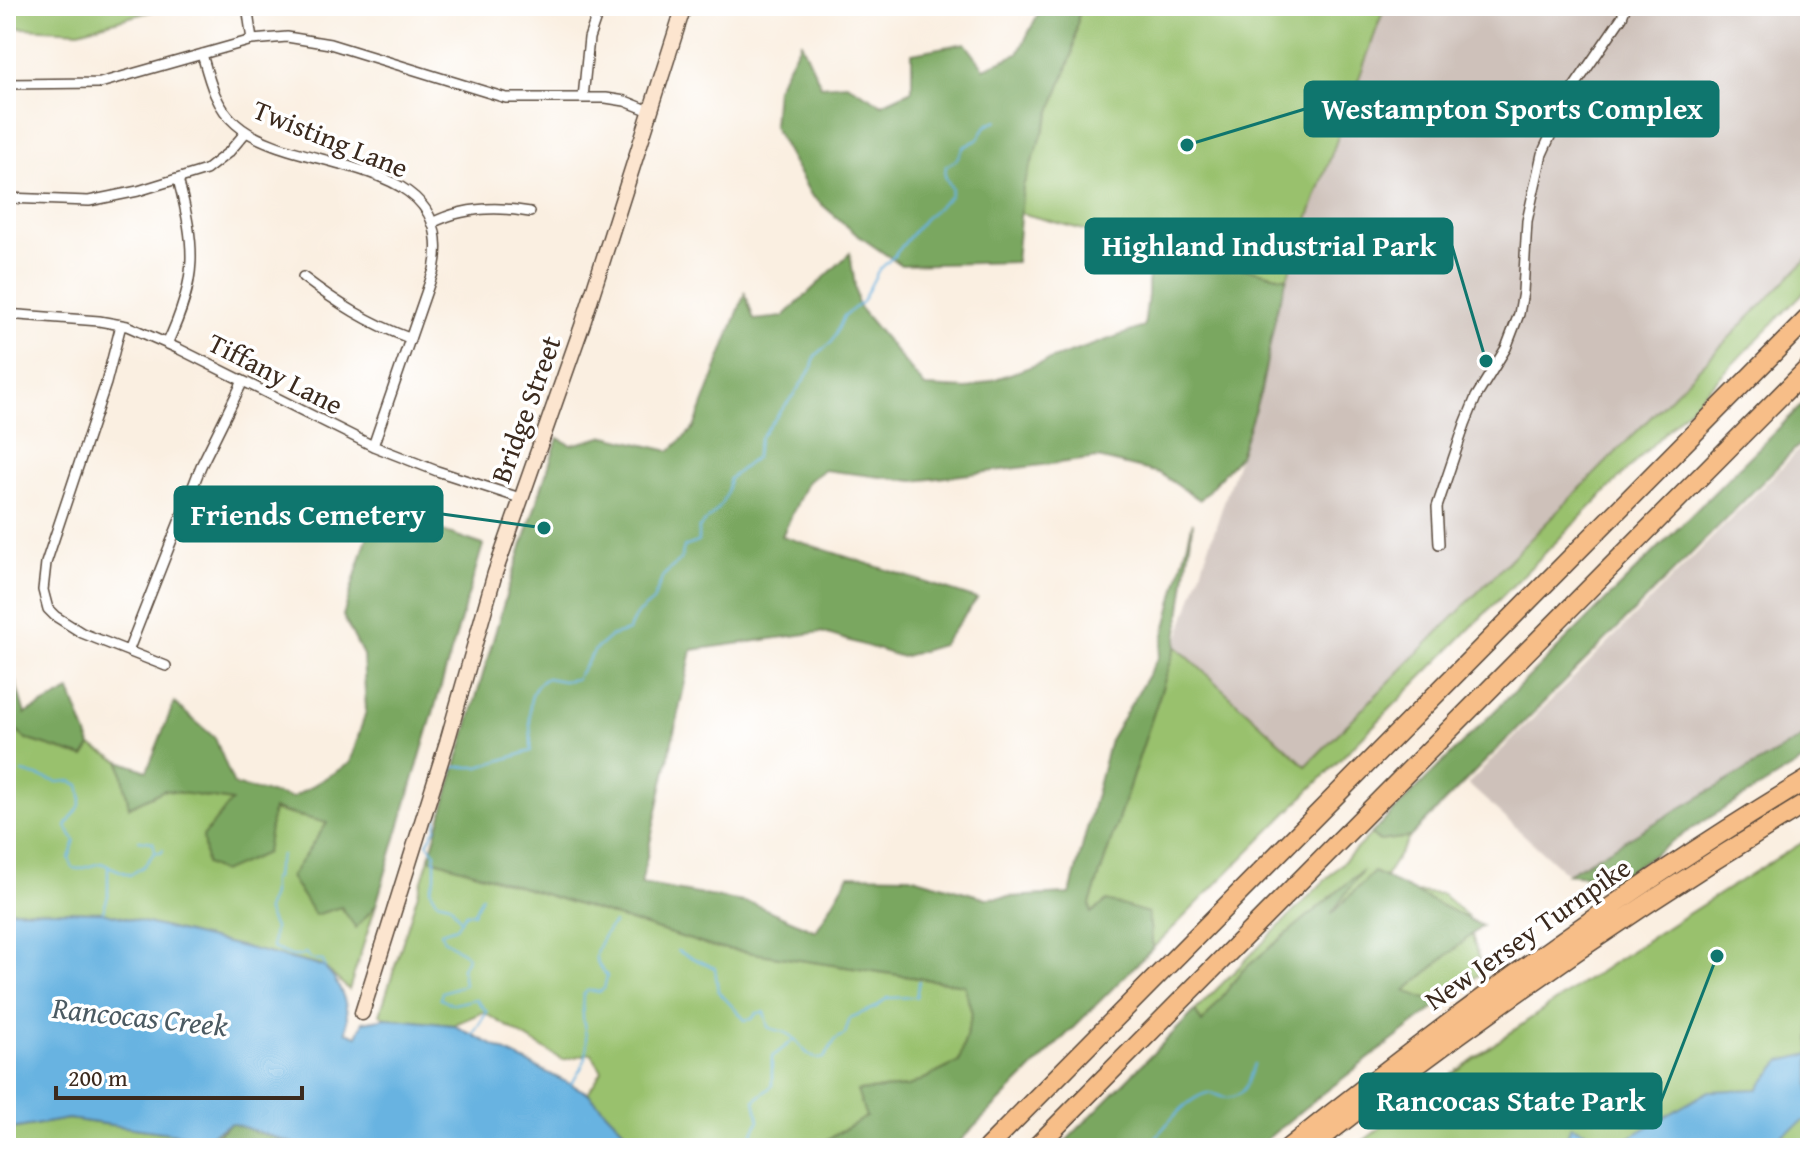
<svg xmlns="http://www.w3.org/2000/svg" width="1816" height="1154" font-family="'Gentium Book Plus',serif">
<rect width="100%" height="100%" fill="#fff"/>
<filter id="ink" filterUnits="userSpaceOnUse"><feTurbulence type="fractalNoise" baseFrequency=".0125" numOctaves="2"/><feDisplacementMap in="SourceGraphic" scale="16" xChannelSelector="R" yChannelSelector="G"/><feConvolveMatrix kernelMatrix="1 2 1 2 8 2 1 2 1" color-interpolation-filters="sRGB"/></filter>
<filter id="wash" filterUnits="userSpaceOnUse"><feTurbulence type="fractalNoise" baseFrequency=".006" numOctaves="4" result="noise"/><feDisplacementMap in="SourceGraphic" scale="32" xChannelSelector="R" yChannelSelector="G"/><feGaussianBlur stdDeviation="1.8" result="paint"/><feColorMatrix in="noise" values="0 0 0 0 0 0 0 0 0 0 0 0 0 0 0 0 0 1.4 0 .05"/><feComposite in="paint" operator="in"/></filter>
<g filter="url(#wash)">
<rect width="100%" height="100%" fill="#faefe1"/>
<path fill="#cec1ba" d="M1385,6H1810V256L1306,766L1176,646L1261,391L1277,308Z
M1810,439V733L1567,874L1468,784Z"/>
<path fill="#99c16d" stroke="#6a7646" stroke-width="2" d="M6,6H170L79,31L6,27Z
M1080,6H1385L1287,278L1148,247L1020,213L1023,186L1072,55Z
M1810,256V286L1153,948L1148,913L1091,914L1090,904L1176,646L1306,766Z
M6,722L26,739L84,757L91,746L120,761L129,807L164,790L232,801L328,823L341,907L356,927L376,905L349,990L324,967L102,912L6,910Z
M1371,834L1380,841L1410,837L1368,904L1401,891L1442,894L1467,916L1482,972L1440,1004L1327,965L1323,923L1360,873L1242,971L1202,1024L1195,1011Z
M1810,838V1148H1354C1499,1035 1653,933 1810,838Z
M429,858L713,947L964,985L972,1014L959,1062L908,1087L858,1091L866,1117L824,1142L822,1148H742L730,1140L722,1148H660L637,1144L588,1093L602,1071L591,1053L563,1060L483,1012L453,1025L386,1018L380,1014Z
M68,1119L205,1138L231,1123L201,1148H6V1130Z"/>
<path fill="#7aa760" stroke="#5a683f" stroke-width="2" d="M1042,6H1080L1072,55L1023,186L1016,262L901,265L856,234L811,195L773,126L776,88L801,42L821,86L847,84L882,104L912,90V53L965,43L984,68L1018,54Z
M1148,247L1287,278L1277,308L1261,391L1239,456L1200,500L1159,473L1098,458L914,481L824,470L807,482L782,536L977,599L942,645L902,657L821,632L692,650L641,884L754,904L816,931L849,875L910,876L986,898L1070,894L1110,740L1158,658L1193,522L1176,646L1090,904L1091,913L1107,901L1148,913L1153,948L953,1148H822L823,1142L866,1117L857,1091L908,1087L959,1062L972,1014L964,985L713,947L429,858L508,589L558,438L571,445L606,436L670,451L694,428L745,293L754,320L783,317L850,253L858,306L925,387L967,389L1144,327L1148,295Z
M1810,397V434L1410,837L1379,841L1371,834Z
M376,508L483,545L376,905L356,928L341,907L315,915L290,877L327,823L273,809L266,853L222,872L206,864L203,836L232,801L164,790L129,807L120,761L147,771L174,703L215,738L234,785L292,798L350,763L366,711L363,655L343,616Z
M11,667L25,714L70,691L91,746L84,757L26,739L6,722V668Z
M1810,733V757L1696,826L1617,879L1567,874Z
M1363,870L1331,914L1374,872L1482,926L1405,991L1440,1004L1303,1109L1256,1148H1059L1195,1011L1202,1023L1242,971Z
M231,1123L299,1146L298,1148H201Z"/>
<path fill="#68b3e1" stroke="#526e80" stroke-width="2" d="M6,910L102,912L324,967C342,986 350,1006 346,1032L357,1036L363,1022L386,1018L453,1025L588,1093L637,1144L646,1148H307L231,1123L205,1138L68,1119L6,1130Z
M1810,1054V1117L1762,1148H1562L1571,1126L1618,1144L1709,1091L1758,1089L1781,1061Z"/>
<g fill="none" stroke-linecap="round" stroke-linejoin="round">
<path stroke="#68b3e1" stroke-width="2" d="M23,772L58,782L71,781L79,785C86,809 74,810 66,827L75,841L69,858L73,868L79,869L101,863L130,875L144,866L155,852L161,853L163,850
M139,840L153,842L155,851
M281,855L276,868L275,878L272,880V895L266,910L274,928L272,948L292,956H301L305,953L311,959L323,961L325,967
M103,911L108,896V867
M460,919L450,904L437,901L430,889L435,878V853L427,843L436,828L438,794L454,767H479L531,751C533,727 520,691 547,678L563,681L576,679L595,650L611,636L628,631L636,615L653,601L663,576L681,559L684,547L698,542L699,528C715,512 728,504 729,479L755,458L760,438L795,393L812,368L815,356L832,342L844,316L862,302L878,271L894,256L924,219L950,196L952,189L945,176L946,166L956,160L964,147L977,140L986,126L997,120
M677,951L715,968L718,991L745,1020L752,1019L757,1013L764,1012L768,1027C774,1031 782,1030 788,1034C801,1041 800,1053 818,1059L824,1058L836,1039L845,1034L850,1018L876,1007L887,998L916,997L919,981
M471,1037L487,1012L476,999L454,1004L440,999L442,992L464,985L462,968L467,958L466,955L443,939L441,932L456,927L465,914L474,913L482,896
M570,1085C602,1044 578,1037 583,995L587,990L599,992L604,989L607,976C604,971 597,966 596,959C594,950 607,929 614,923
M737,1148L740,1140L750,1138L759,1121L755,1100L772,1086V1057L794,1040
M1149,1148C1160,1131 1184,1101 1204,1094C1211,1091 1215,1095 1222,1097C1243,1102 1250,1079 1254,1064"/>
</g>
</g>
<g filter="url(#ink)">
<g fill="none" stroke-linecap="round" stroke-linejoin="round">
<defs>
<path id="minor" d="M247,6L252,40
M579,6L598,12
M202,54C209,79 215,106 236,124C293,175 459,151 434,270L373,446
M6,84L100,83L252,40L287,37L330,44L506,98H606L625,101L650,111
M583,98L589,38L600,6
M6,198L89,201L138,191L206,170L229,152L246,132
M432,223C463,207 496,206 530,212
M303,277C337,303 369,323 409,338
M6,314L99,321L127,326L179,349L373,446L437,471L520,498
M121,325L106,383L46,563L43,590L48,609L55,616L82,633L166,666
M167,344C198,278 196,248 178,179
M1439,544L1437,507L1465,424L1476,397L1506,348L1519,314L1523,292L1527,221L1542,154L1570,93L1622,17L1626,6
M129,649L201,466L243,381"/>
<path id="secondary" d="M362,1013L447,742L495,573L582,326L684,6"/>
<path id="motorway" d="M987,1148L1810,316
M1035,1148L1810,366
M1288,1148C1455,1014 1627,888 1810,778
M1309,1148C1469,1022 1636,906 1810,801"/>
</defs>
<use href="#minor" stroke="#58483b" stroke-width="12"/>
<use href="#secondary" stroke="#58483b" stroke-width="17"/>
<use href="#motorway" stroke="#58483b" stroke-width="21"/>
<use href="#minor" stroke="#fff" stroke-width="9"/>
<use href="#secondary" stroke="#fce5cf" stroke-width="14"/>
<use href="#motorway" stroke="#f7be88" stroke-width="18"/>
</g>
</g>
<g text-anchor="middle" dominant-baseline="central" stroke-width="7" stroke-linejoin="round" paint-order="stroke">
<g font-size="28" fill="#3b2a1e" stroke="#fff">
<text transform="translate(331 138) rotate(22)">Twisting Lane</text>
<text transform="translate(276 373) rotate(27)">Tiffany Lane</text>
<text transform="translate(525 409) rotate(-70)">Bridge Street</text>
<text transform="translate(1527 933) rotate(-35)">New Jersey Turnpike</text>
</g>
<g font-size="30" font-style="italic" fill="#4b5a62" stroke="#fff">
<text transform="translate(140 1016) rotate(6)">Rancocas Creek</text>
</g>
</g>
<path fill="none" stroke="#0f766e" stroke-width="3" d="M1187 145L1305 109M1486 361L1452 246M544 528L442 514M1717 956L1661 1101"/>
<g fill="#0f766e" stroke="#fff" stroke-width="3">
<circle cx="1187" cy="145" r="8"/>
<circle cx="1486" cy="361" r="8"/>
<circle cx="544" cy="528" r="8"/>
<circle cx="1717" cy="956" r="8"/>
</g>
<g fill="#0f766e" stroke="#0f766e" stroke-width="3">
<rect x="1305" y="82" width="413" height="54" rx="8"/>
<rect x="1086" y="219" width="366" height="54" rx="8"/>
<rect x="175" y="487" width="267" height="54" rx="8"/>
<rect x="1360" y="1074" width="301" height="54" rx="8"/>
</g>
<g font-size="30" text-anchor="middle" font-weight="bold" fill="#fff">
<text x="1512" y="119">Westampton Sports Complex</text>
<text x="1269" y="256">Highland Industrial Park</text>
<text x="308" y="525">Friends Cemetery</text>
<text x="1511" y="1111">Rancocas State Park</text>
</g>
<rect width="1816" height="1154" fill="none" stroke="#fff" stroke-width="32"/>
<path d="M56 1086v12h246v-12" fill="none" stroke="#3b2a1e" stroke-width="4"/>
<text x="68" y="1086" font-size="24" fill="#3b2a1e" stroke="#ffffff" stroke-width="6" paint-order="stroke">200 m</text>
</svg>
